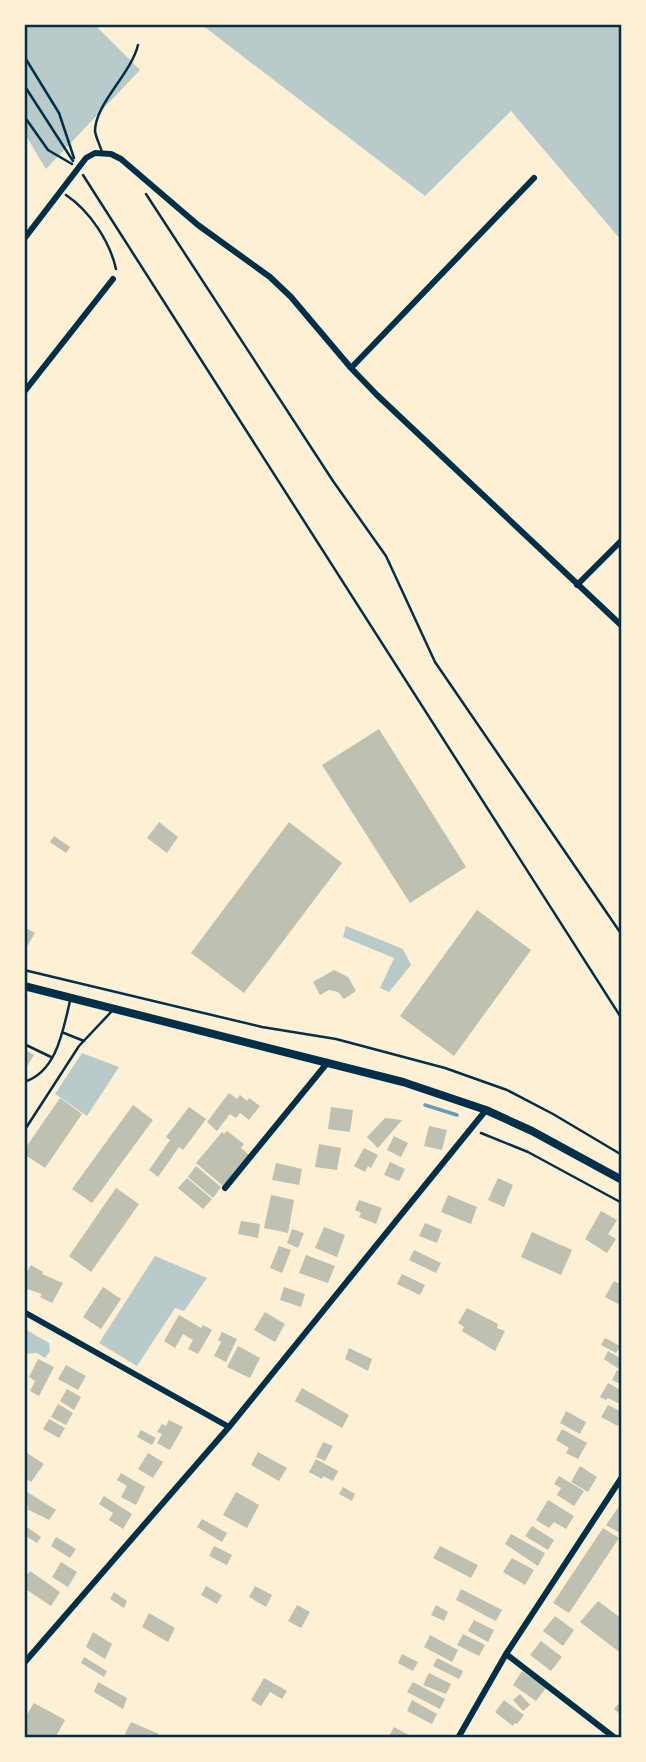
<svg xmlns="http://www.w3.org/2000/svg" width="646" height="1762" font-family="'Fira Sans Condensed',sans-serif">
<rect width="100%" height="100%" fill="#fdf0d5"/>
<path fill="#b9caca" d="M25,25H95L140,70L46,169L25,134Z
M202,25H621V240L511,111L425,196Z
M346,926L403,949L411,965L389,992L380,988L394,958L343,937Z
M82,1053L119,1067L87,1116L55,1094Z
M155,1256L207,1278L184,1311L175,1308L137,1366L99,1343Z
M25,1329L49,1343L50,1351L45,1358L37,1353L25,1354Z"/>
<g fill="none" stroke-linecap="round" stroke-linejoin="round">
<path stroke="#669bbc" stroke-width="3.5" d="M425,1105L457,1115"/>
</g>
<path fill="#bec0b2" d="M379,729L466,867L410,903L322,765Z
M159,822L178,837L167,853L147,838Z
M289,822L342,863L244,993L191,953Z
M54,836L70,847L66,853L50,842Z
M477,910L531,950L454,1056L400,1016Z
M24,927L35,933L24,951Z
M334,970L348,977L356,991L344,999L338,992L329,990L320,995L313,982Z
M24,1049L34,1055L24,1071Z
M229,1093L237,1099L240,1095L247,1101L249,1098L260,1106L249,1120L240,1113L236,1118L230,1114L217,1131L207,1122Z
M60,1098L82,1114L45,1168L24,1154V1150Z
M133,1105L153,1120L92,1203L72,1189Z
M189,1107L206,1119L183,1150L179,1147L158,1177L149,1170L170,1140L166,1137Z
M331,1107L353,1110L350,1132L328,1129Z
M385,1118L402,1120L378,1148L367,1137Z
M429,1126L447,1130L442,1150L424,1146Z
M227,1131L244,1144L241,1148L249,1155L223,1186L196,1163L222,1132L224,1134Z
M394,1136L408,1143L401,1157L387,1150Z
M319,1144L341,1148L337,1170L315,1167Z
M364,1148L378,1155L371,1168L368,1166L365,1172L354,1166Z
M390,1162L405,1169L399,1181L384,1175Z
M276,1163L302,1169L299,1185L272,1180Z
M196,1166L221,1187L213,1198L188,1177Z
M187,1178L212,1199L203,1209L178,1188Z
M498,1178L513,1185L504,1207L488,1200Z
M116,1188L139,1204L91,1272L69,1256Z
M271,1195L294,1200L288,1233L264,1228Z
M448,1195L477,1207L471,1224L441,1212Z
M359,1200L382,1208L376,1224L359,1217L361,1213L355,1210Z
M601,1211L617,1220L608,1234L616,1239L607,1253L585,1239Z
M241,1221L260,1224L258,1238L238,1234Z
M425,1223L442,1230L437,1243L419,1236Z
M324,1227L345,1235L337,1257L315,1248Z
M292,1229L304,1233L298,1248L287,1243Z
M532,1232L572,1250L561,1275L521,1257Z
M279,1246L291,1250L282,1273L270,1268Z
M414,1250L441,1263L436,1273L409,1260Z
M306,1255L335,1266L328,1283L299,1273Z
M31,1265L43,1272L42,1274L63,1283L52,1303L40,1297L42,1294L24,1288V1277Z
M402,1274L425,1285L420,1295L397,1284Z
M614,1281L622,1285V1306L605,1297Z
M103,1287L121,1299L101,1329L83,1317Z
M284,1287L305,1294L301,1307L280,1300Z
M467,1308L498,1324L497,1328L505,1331L495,1351L462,1331L464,1327L458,1323Z
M265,1312L285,1324L275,1342L254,1330Z
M179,1315L201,1328L203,1325L212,1330L198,1354L188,1349L193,1340L183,1334L175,1348L164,1341Z
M222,1332L237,1339L226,1362L214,1356L221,1342L218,1340Z
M605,1338L620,1346L616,1353L601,1345Z
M238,1346L260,1358L250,1378L227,1367Z
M349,1348L372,1359L368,1371L345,1359Z
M608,1351L622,1359V1371L604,1359Z
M38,1359L54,1367L39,1396L30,1391L35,1381L29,1377Z
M66,1365L86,1376L78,1390L58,1379Z
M617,1370L622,1373V1385L612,1380Z
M608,1383L622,1391V1405L608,1398L606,1400L600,1397Z
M302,1388L349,1415L342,1428L295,1401Z
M67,1389L81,1397L74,1410L60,1401Z
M58,1404L73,1413L66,1425L51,1417Z
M608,1405L622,1412V1419L618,1426L601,1417Z
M566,1411L586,1422L580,1434L560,1423Z
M49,1419L65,1428L59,1438L43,1429Z
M169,1420L183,1427L170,1450L157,1443L162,1434L157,1432L162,1424L166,1426Z
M562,1429L587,1443L578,1459L566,1453L569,1448L556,1440Z
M141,1430L156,1438L152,1445L137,1437Z
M323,1442L333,1446L325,1461L316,1457Z
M24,1451L44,1464L31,1482L24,1477Z
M258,1452L287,1468L279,1481L251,1465Z
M148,1453L163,1462L153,1478L138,1469Z
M316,1459L338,1471L333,1481L323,1476L322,1479L309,1472Z
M580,1466L597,1477L588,1492L571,1482Z
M121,1473L145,1487L136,1505L121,1497L127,1486L117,1480Z
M559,1476L584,1491L574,1506L557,1495L561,1488L554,1484Z
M343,1487L355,1494L352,1501L339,1494Z
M24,1490L56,1510L49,1520L27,1509L29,1507L24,1504Z
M236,1492L259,1505L247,1528L223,1515Z
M104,1496L132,1514L123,1529L109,1520L113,1513L99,1504Z
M548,1500L574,1516L566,1529L554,1522L549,1528L536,1520Z
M622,1502V1531L620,1533L606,1525Z
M202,1519L227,1533L222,1542L197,1527Z
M24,1525L41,1537L37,1543L24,1535Z
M532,1526L554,1540L548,1550L525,1536Z
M603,1528L619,1538L569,1613L553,1603Z
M511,1534L545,1553L538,1566L505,1544Z
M56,1537L76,1549L70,1558L51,1546Z
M214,1546L232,1555L227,1565L209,1556Z
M440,1546L478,1565L471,1578L433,1558Z
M512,1558L534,1570L525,1585L503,1572Z
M61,1562L77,1572L68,1587L52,1577Z
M30,1571L60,1592L51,1606L24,1588V1579Z
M206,1586L222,1595L217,1604L201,1595Z
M255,1586L272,1595L266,1607L249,1597Z
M461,1589L502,1610L496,1621L456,1600Z
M114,1592L127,1601L124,1608L110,1599Z
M598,1601L622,1619V1654L580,1622Z
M297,1605L310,1612L301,1628L288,1621Z
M436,1605L448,1612L444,1621L431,1615Z
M149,1613L175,1628L168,1642L142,1627Z
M555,1616L574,1630L563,1646L543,1631Z
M474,1620L494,1630L488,1642L468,1631Z
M93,1632L112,1644L105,1659L86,1647Z
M463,1634L485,1645L479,1656L457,1645Z
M430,1635L458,1650L452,1662L424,1647Z
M541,1641L562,1657L551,1671L530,1655Z
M402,1654L418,1662L413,1671L398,1663Z
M84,1657L107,1671L104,1677L81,1663Z
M437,1658L463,1671L459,1679L433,1666Z
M522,1671L546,1688L536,1701L513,1685Z
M429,1673L451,1684L446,1694L423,1685Z
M264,1678L287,1691L282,1699L270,1692L261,1706L251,1700Z
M98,1682L127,1698L123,1709L94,1692Z
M413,1682L445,1699L440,1709L407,1692Z
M520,1694L530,1705L523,1711L513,1700Z
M412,1700L437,1714L432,1724L407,1711Z
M504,1700L524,1715L517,1724L515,1723L513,1726L495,1712Z
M622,1700V1716L614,1709Z
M34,1703L65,1720L55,1738H28L24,1735V1719Z
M131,1722L159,1734L157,1738H132L125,1734Z
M394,1727L414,1738H388Z"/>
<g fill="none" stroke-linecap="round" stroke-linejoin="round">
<path stroke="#003049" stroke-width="2.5" d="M24,56L59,113L74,158
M24,85L73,161
M24,116L48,150L72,164
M83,175L622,1019
M146,194L333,481L386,556L435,662L622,935
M66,195C90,211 110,242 116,269
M24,970L262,1027L336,1039L445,1068L507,1090L553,1114L622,1155
M481,1133L528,1152L622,1203"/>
<path stroke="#003049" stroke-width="2.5" d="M102,152C100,145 96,138 95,131C95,104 131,74 138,45
M64,1033L84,1041
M24,1044L51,1057
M24,1082C57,1072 63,1030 70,1001
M24,1131L79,1046L112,1011"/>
<path stroke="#003049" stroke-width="6" d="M24,239L86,158L95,153L111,154L121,159L198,225L270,277L291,297L351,368L377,395L622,626
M351,368L534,178
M24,392L113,279
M577,585L622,540
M225,1188L328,1062
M24,1312L229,1427
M506,1654L615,1738
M24,1663L229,1427L486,1110
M458,1738L506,1654L622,1477"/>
<path stroke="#003049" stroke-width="8" d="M24,986L403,1082L486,1110L532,1131L622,1180"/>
</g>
<rect width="646" height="1762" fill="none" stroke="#fdf0d5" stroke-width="52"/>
<rect x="26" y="26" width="594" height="1710" fill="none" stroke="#003049" stroke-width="2.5"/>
</svg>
